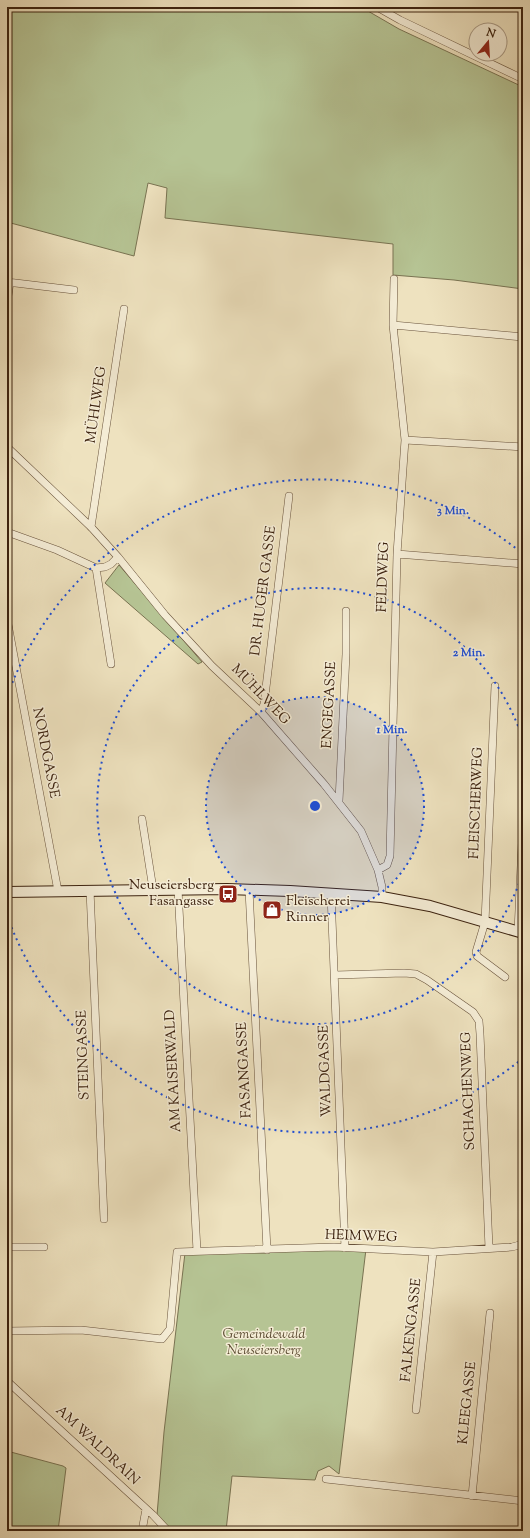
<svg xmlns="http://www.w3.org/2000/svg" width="530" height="1538" font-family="'Sorts Mill Goudy',serif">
<rect width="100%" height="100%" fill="#eee2bf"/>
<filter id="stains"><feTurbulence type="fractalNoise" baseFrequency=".005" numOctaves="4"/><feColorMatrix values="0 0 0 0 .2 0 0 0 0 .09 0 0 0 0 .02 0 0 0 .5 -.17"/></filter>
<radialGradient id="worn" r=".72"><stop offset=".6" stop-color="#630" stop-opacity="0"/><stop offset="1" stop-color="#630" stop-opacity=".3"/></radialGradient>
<path fill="#b6c494" stroke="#797352" d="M13,7H361L399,29L523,87V289L454,280L393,275V244L165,218L167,188L148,183L134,256L7,222V28Z
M119,565L202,662L198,664L105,583Z
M366,1249L339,1474L329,1466L318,1471L315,1480L232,1476L226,1531H173L157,1515L164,1432L185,1253Z
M7,1451L63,1466L66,1468L58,1531H7Z"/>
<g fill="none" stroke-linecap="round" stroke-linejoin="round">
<defs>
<path id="street" d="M377,7L400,20L523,79
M7,282L74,290
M7,303L10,282
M393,325L523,337
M405,440L523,447
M7,447L91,527L118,557L165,615L212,666L261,712L324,784L361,831L378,870L382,887V897
M91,527L124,309
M7,532L57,550L96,568L105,567L111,564L118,557
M397,554L523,564
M96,568L111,664
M7,619L58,891
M495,686L485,922L476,952L477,956L505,977
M261,712L264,704L289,496
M339,801L346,654V611
M142,819L153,889
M378,870L387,865L390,856L397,554L405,440L393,325L394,279
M178,889L197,1251
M90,890L104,1219
M249,890L267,1250
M331,894L345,1248
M518,932L523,821
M335,975L404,973L416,974L427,980L473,1012L479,1021L480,1034L489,1248
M7,1247H44
M7,1331L81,1330L162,1339L170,1329L177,1252L334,1247L433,1252L512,1247L523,1244
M7,1381L153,1515L168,1531
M416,1410L433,1252
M326,1479L523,1501
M472,1496L490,1313
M142,1531L146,1509"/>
<path id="secondary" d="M7,892L227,889L290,891L382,897L430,906L523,933"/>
</defs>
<use href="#street" stroke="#68523b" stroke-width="8"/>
<use href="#secondary" stroke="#3c220f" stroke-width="12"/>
<use href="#street" stroke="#f4ecd5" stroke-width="7"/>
<use href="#secondary" stroke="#f4ecd5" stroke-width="10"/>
</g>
<circle cx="315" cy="806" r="109" fill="#1d4ed8" fill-opacity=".12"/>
<g fill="none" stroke="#1d4ed8" stroke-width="2" stroke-dasharray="2 4">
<circle cx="315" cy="806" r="109"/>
<path d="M523 872A218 218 0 1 1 523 740"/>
<path d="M523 1058A327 327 0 0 1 8 918M8 694A327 327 0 0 1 523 554"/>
</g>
<defs>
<symbol id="bus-square" viewBox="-11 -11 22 22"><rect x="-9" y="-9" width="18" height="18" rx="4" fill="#8f2418" stroke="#f4ecd5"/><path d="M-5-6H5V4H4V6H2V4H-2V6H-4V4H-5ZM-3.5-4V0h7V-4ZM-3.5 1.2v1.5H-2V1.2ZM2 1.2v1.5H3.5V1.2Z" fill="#fff"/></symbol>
<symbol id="shop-square" viewBox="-11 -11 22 22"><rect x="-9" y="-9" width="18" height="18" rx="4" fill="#8f2418" stroke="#f4ecd5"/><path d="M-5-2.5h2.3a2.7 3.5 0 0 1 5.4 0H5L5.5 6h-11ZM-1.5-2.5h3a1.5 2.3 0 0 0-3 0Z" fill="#fff"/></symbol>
</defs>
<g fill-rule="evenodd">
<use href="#bus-square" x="217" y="883" width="22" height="22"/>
<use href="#shop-square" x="261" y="899" width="22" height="22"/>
</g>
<g text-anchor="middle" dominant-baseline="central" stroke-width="3" stroke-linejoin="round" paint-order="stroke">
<g font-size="14" fill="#3c220f" stroke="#f4ecd5">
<text transform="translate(97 405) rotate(-82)">MÜHLWEG</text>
<text transform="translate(384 577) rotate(-88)">FELDWEG</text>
<text transform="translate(264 591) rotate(-83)">DR. HUGER GASSE</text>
<text transform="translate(260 695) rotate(46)">MÜHLWEG</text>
<text transform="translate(330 705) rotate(-87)">ENGEGASSE</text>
<text transform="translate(45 753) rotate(79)">NORDGASSE</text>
<text transform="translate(477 803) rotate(-88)">FLEISCHERWEG</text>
<text transform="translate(84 1055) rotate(-92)">STEINGASSE</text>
<text transform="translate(245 1070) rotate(-93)">FASANGASSE</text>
<text transform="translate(174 1071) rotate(-93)">AM KAISERWALD</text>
<text transform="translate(326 1071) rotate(-92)">WALDGASSE</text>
<text transform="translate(469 1091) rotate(-92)">SCHACHENWEG</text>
<text transform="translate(361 1237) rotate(2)">HEIMWEG</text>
<text transform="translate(412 1330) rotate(-84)">FALKENGASSE</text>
<text transform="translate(468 1403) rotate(-84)">KLEEGASSE</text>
<text transform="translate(97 1446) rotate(43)">AM WALDRAIN</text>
</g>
<g font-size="14" fill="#3c220f" stroke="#f4ecd5" text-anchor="end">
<text x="214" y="886">Neuseiersberg<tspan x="214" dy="16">Fasangasse</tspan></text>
<text x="286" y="902" text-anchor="start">Fleischerei<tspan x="286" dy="16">Rinner</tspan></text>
</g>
<g font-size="14" font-style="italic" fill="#5a4a30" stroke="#f4ecd5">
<text x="264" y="1335">Gemeindewald<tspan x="264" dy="16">Neuseiersberg</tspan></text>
</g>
</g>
<circle cx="315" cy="806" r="6" fill="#1d4ed8" stroke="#f4ecd5" stroke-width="2"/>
<g font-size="12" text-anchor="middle" font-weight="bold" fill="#1d4ed8" stroke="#f4ecd5" stroke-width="3" stroke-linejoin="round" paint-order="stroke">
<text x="453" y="514">3 Min.</text>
<text x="469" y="656">2 Min.</text>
<text x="392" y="733">1 Min.</text>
</g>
<rect width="530" height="1538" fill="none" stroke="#eee2bf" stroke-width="24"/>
<rect x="8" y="8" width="514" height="1522" fill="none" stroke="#3c220f" stroke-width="2"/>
<rect x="12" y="12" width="506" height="1514" fill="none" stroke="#3c220f"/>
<g transform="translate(488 42) rotate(18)"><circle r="19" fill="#f4ecd5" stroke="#aa9b86"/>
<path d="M0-3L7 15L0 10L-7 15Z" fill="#8f2418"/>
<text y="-6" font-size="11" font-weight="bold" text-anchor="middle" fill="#3c220f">N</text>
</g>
<rect width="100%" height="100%" filter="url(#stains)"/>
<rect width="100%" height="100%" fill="url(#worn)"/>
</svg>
